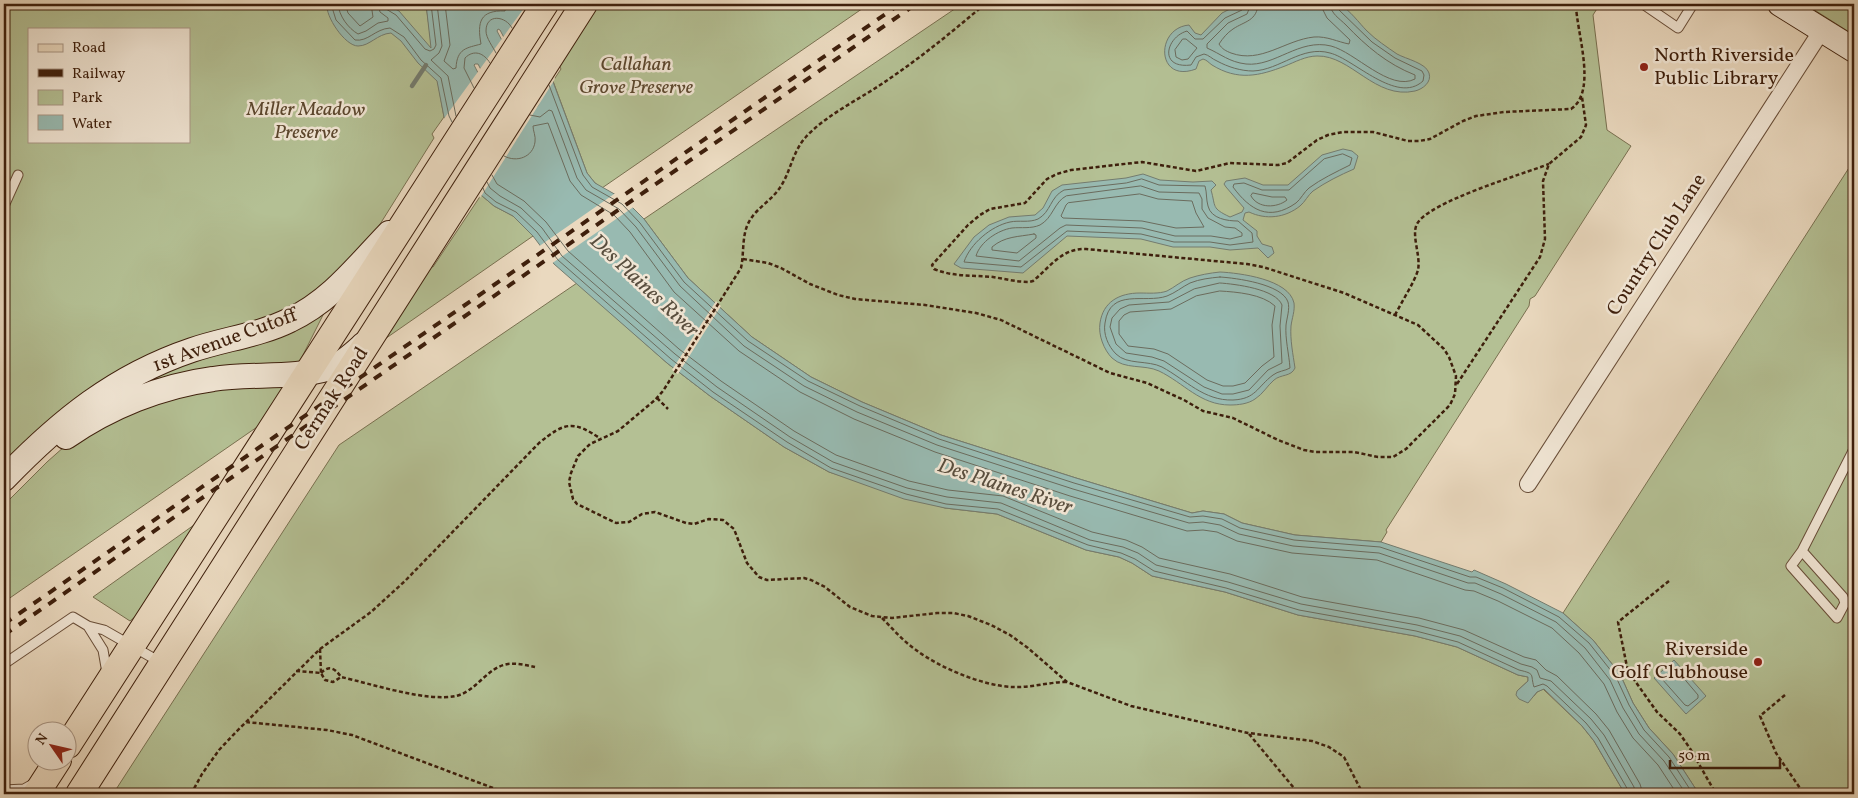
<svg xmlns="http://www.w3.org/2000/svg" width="1858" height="798" font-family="Vollkorn,serif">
<rect width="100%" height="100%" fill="#ead9bf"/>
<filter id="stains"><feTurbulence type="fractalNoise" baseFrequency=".004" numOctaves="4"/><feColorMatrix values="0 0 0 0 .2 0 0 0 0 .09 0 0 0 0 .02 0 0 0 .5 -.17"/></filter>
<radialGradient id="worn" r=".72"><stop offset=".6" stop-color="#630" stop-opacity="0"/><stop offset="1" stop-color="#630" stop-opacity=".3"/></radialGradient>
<path fill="#b4c094" stroke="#797050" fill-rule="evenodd" d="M4,4H426L432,49L444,117L432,134L434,138L367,245L311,301L208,339L4,469ZM29,29H189V141H29Z
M597,4H869L602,188L595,183L587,173L553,81L561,69L559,65Z
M962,4H1600L1593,15L1607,130L1631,146L1535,296L1530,299L1529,306L1386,530L1387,532L1381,542L1295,535L1242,523L1224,514L1203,511L1192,513L1076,478L941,435L862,402L811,377L752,337L688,278L644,219Z
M1805,4H1854V35Z
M1854,160V794H1699L1673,754L1649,728L1633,703L1620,674L1593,640L1563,613Z
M481,195L494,206L513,216L533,236L382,341L430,266L433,267Z
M577,283L667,363L710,396L784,447L829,472L945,508L997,514L1086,550L1119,557L1132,563L1152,576L1225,592L1298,615L1415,636L1457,647L1518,675L1528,677V681L1517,691L1534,696L1537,692L1543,689L1582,726L1594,741L1625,794H113L339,445Z
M325,311L299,363L137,392L133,383Z
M285,385L260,425L4,602V505L47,462L74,438L190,389Z
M201,520L136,616L130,621L93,597Z"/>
<path fill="#98bab1" stroke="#747c6f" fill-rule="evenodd" d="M327,4H386L399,11L431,48L426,4H524L587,173L595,183L625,200L644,219L688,278L752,337L811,377L862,402L941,435L1076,478L1192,513L1203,511L1224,514L1242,523L1295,535L1381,542L1472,572L1474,570L1506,584L1563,613L1593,640L1620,674L1633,703L1649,728L1673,754L1699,794H1625L1594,741L1582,726L1544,689L1537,692L1528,703L1519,699L1516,695L1517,691L1528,681V677L1518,675L1457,647L1415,636L1298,615L1225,592L1152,576L1132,563L1119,557L1086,550L997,514L945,508L904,499L829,472L784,447L710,396L667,363L554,264L533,236L513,216L494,206L481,195L444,117L437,81L418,63L401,41L391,33C377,34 370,46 358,46C345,46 325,16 327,4ZM498,29L500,30L539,104L537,107L497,31ZM475,64H478L517,139L514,142L474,65Z
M1249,4C1263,4 1332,1 1340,5C1350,10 1359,23 1367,31C1376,40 1387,47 1397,54C1406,59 1426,63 1429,73C1432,82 1423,89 1415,91C1375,100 1351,55 1317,56C1306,56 1295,62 1285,66C1259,76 1238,81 1212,65C1209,63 1207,60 1203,59L1199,61L1196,69C1156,84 1155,28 1189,25L1195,33L1201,35L1222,13L1234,7Z
M1343,149L1352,151L1358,156L1354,169C1340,175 1326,182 1313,191C1308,195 1305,202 1300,206C1285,218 1266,220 1249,212L1245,213L1243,220L1257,231V236L1262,244L1272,247L1274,253L1268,258L1258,248L1230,250L1210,247H1173L1141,239L1067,236L1023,273L961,268L954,264L974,237L989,225L1009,217L1035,215L1043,208L1052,191L1062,185L1126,178L1143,174L1160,180L1193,182L1212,181L1216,185L1211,190C1216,207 1211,208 1230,217L1242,212L1244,208L1226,187L1224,184L1226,181L1245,178L1263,185H1288L1322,155Z
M1220,272C1239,273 1289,279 1294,303C1295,311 1292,318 1291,326C1290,340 1293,354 1295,368C1291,377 1281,374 1274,380C1267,386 1263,394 1255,399C1248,404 1238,405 1230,405C1200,405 1184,383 1159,371C1144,364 1125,370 1112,358C1104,350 1098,335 1100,323C1103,302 1119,293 1140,293C1148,293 1159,294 1167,291C1175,287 1181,281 1190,278C1199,275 1210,273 1220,272Z
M1674,660L1706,696L1686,714L1654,678Z"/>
<path fill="#ead9bf" d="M527,4L555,79L480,198L443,120Z
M617,192L627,198L635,206L551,264L538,247Z
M716,301L721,306L678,374L672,370Z"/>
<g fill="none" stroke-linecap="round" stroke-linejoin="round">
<path stroke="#6b6c5e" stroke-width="1" d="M331,4L336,20L355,40C368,42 375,29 390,28L404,37L421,60L441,78L449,116L452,122
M338,4C339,16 348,28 358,34L366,31L378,23L388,21V18L380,12L378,4
M345,4L348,13L360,26L373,17L371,4
M385,4L386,9L396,15L425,49L430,51L434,49L436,45L431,4
M437,4L442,46L439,53L431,60L448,76L456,116
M445,4L450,45L444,61L453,69L456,68C457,48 467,48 481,44C477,22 480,10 505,11L506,4
M1244,4L1242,10L1225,18L1203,39H1195L1187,31C1166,37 1158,69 1191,65L1196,57L1204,54C1209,55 1212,59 1217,61C1228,67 1241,71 1253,71C1280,70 1302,45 1330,53C1354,59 1397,105 1423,81L1424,75L1422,71L1395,58L1372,42L1338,9L1336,4
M1251,4L1247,14L1228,23L1207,44V48C1221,54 1229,62 1246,64C1275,67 1299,38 1331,46C1355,52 1390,92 1415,79V75C1387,64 1366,46 1346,25C1339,18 1331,14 1330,4
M1258,4C1257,21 1245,21 1233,29C1227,33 1223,38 1219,44C1222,49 1226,51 1231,53C1261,64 1285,40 1314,37C1327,36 1338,42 1349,44L1350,40L1327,18L1323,10L1322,4
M1183,39H1186L1197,48L1188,59L1182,60L1176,57L1175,50Z
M496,53C493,47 486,38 486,31C486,13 506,16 512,28
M549,85L583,175L592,187L622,204L640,223L684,282L748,341L808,381L860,406L939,439L1074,483L1190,517L1203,516L1222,519L1240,528L1294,540L1380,547L1470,577H1476L1503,588L1559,617L1589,643L1616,677L1629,705L1644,730L1669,757L1693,794
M474,88L464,68L465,58C474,49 484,53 490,63
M530,115L540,117L549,110L552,111L577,178L586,190L619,209L636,227L680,286L744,346L804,386L857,412L937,445L1073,489L1189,523L1203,522L1220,525L1239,534L1293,546L1379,553L1468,583H1475L1501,594L1556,622L1585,648L1610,680L1623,708L1639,734L1664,761L1686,794
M1343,154L1352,158L1350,165C1336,172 1321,179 1309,188C1304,192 1301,199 1296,203C1269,222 1250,210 1233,187L1234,184L1244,183L1262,190H1289L1324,159Z
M504,156C517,163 533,157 535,142C536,136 533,131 533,126L548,123L570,181L581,195L614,215L630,232L674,292L739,351L800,392L854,419L935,452L1070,496L1187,531L1203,530L1217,532L1237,541L1292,553L1377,560L1465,590L1474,591L1498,601L1552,628L1579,653L1604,684L1617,712L1633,738L1658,765L1677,794
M492,175L497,184L524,201L546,222L568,251L679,349L721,381L794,431L836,455L909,481L948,490L1003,496L1092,532L1126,540L1142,547L1159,558L1230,574L1302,597L1419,618L1464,630L1524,657L1536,660L1546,670L1557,676L1596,714L1609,730L1640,784L1643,794
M1142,179L1159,185L1205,186C1207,193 1206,199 1208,206C1211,219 1228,221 1238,221L1252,233L1253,242L1230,245L1210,242H1174L1141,234L1067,231L1021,267L964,262C970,244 991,226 1010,222C1019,220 1029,223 1038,219C1051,212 1050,197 1064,190L1126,183Z
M487,182L490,188L500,196L521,208L542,228L562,256L675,354L717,387L790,437L833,462L907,488L947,497L1001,503L1090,540L1123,547L1138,553L1156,565L1228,582L1301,604L1417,625L1460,636L1521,664L1532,667L1537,670L1540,678L1551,681L1591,719L1604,735L1634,787L1635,794
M1141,186L1159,192L1199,193L1202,199V209L1208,218L1225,227L1235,228L1242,233V236L1230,239L1211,236H1175L1142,228L1066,225L1060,228L1019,261L976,256C980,242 998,230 1012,228C1021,227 1031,229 1040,225C1053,218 1054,202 1066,196Z
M483,188L485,193L496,202L516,212L537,232L558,260L671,359L713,392L787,442L831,468L906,494L946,504L998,509L1088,545L1121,553L1135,559L1154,571L1226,588L1299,610L1416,631L1458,642L1519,670C1536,674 1530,674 1534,687L1543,684L1547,686L1586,723L1598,738L1628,790L1629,794
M1253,193L1272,197H1285L1287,200C1277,208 1258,209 1251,196Z
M1140,194L1158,199L1192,201L1196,213L1204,227L1176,228L1142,221L1063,218L1061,216L1066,205L1068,203Z
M1034,234L1036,235V238L1017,253L992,250V247C1005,236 1018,237 1034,234Z
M1220,277C1236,278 1282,284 1288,302C1290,309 1287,317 1286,325C1285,339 1289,354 1290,368C1285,371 1278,371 1273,375C1257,387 1256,399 1233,400C1204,401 1186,380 1162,367C1148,360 1127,365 1116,354C1108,346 1103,334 1105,323C1110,287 1145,304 1167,296C1175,293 1182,287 1190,283C1200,279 1210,278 1220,277Z
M1220,283C1235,284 1276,289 1282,305L1280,326L1282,363L1268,370L1249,390L1233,394H1222L1204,387L1164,361L1152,357L1126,353L1116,344L1110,327L1112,318L1120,309L1129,305L1169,302L1194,289Z
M1220,291C1237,292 1262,294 1275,306L1272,325L1274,357L1262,366L1245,383L1233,386H1223L1207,380L1168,354L1154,349L1128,346L1119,334V321L1124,315L1130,312L1171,309L1196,296Z
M1675,668L1698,695V698L1688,706L1685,705L1662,679L1672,669Z"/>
<path stroke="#747c6f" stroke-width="4.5" d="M412,86L426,65"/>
<defs>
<path id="service" d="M1643,4L1678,28L1693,4
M4,206L18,175
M1802,551L1843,597L1845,603L1837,618L1791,566L1802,551L1854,449
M88,626L103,650L107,673
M4,664L73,617L88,626L104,630L160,662
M4,790L24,789L33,784"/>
<path id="minor" d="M1528,484L1822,30"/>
<path id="secondary" d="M1780,4L1854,50
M66,437C109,407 161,386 213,379C251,373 293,379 330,368C343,364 354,353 364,344
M4,479C60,421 115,376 192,350C224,339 260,335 290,320C331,301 358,265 389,233"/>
<path id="primary" d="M68,745L545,4
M36,794L58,760
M79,794L584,4"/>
</defs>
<use href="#service" stroke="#694e39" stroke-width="11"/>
<use href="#minor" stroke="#694e39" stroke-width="18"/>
<use href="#secondary" stroke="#3e1f0c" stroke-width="26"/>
<use href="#primary" stroke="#3e1f0c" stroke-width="28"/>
<path stroke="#3e1f0c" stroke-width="2.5" stroke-dasharray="4 2.5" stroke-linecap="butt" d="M985,4C954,30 923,56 889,79C864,97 825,115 805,138C792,153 790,174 779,189C769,203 754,209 747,226C742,239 744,254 741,268L663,391L655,400L618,431L590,444L578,456L571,473L569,482L573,499L577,504L616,523L629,522L642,514L655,512L686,523L694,524L709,519L723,520L734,529L747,563L759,577L767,580L804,578L811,580L825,587L850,607L872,616L892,618L937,613H953L968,616L991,625L1010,635L1028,648L1067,682L1131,706L1248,733L1312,741L1329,747L1344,757L1363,794
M743,259L768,263L781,268L810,284L838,295L855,299L925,305L976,313L1001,320L1110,373L1147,383L1184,400L1203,411L1233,418L1278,440L1304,450L1315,452H1354L1378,457H1393L1406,449L1450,405L1455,394L1456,376L1449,357L1444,349L1418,325L1344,293L1263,267L1247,264L1086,249C1062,248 1050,267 1033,281L1029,282C1017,282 1005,279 993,277C973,275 953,277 934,269L932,265L968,225L980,215L990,209L1025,203L1047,179L1057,174L1071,170L1142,162L1196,171L1230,163L1278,165L1287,163L1317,140L1328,135L1343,132H1373L1408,141H1419L1430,139L1463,121L1476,116L1504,112L1571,109C1598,91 1576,31 1576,4
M1395,315C1401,303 1415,281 1418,270C1421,256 1411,235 1417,224C1428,202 1523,174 1549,164
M1457,384L1540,257L1545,239L1543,181L1549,164L1581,137L1586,125L1582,97
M657,398L668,409
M1669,581L1618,622L1627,667L1635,681L1657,712L1680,734L1691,750L1716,794
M882,618C893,629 903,641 916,650C940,668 983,686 1013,687C1031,688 1048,682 1067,682
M320,649L321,673
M296,671L321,673L325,680L333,682L341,677C372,684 426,702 456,696C477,691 487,667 508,664C517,663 526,665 535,667
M321,673C329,665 335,668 341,677
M1785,695L1760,716L1776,753L1804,794
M246,722L327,730L352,735L509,794
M1249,734L1299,794
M191,794L202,774L219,750L236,732L320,649L371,612L405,581L539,443C565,422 573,420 601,439"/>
<use href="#service" stroke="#f1e6d5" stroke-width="9"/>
<use href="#minor" stroke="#f1e6d5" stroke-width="16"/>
<use href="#secondary" stroke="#f1e6d5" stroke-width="24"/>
<use href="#primary" stroke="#ead9bf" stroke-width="26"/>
<path stroke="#3e1f0c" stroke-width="4" stroke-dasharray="9 9" stroke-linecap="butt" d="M4,624L900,4
M4,635L916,4"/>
</g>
<g fill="#8f2418" stroke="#f1e6d5" stroke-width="2">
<circle cx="1644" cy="67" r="5"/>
<circle cx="1758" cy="662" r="5"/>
</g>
<g text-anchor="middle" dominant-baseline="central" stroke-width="5" stroke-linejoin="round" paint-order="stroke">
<g font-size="20" fill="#3e1f0c" stroke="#f1e6d5" text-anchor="start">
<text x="1654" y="56">North Riverside<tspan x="1654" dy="23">Public Library</tspan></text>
<text x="1748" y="650" text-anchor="end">Riverside<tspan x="1748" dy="23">Golf Clubhouse</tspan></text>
</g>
<g font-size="20" font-style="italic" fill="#5c472e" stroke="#f1e6d5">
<text x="636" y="65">Callahan<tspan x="636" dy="23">Grove Preserve</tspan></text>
<text x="306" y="110">Miller Meadow<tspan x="306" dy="23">Preserve</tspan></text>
</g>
<g font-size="20" fill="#3e1f0c" stroke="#f1e6d5">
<text transform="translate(1657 245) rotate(-57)">Country Club Lane</text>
<text transform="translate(225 341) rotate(-20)">1st Avenue Cutoff</text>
<text transform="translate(332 399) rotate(-57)">Cermak Road</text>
</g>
<g font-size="21" font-style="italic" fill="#594e3e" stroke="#f1e6d5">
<text transform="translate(644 286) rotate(43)">Des Plaines River</text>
<text transform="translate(1005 487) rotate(18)">Des Plaines River</text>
</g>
</g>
<rect width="1858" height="798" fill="none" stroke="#ead9bf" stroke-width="20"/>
<rect x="5" y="5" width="1848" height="788" fill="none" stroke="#3e1f0c" stroke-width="2.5"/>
<rect x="10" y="10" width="1838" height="778" fill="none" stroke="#3e1f0c"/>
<rect x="28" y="28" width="162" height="115" fill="#f1e6d5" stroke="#a99685"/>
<rect x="38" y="44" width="25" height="8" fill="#ead9bf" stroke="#a99685"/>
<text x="72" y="52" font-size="15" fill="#3e1f0c">Road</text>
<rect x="38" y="69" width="25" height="8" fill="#3e1f0c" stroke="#a99685"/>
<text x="72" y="78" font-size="15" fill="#3e1f0c">Railway</text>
<rect x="38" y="90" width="25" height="15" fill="#b4c094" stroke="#a99685"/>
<text x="72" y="102" font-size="15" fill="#3e1f0c">Park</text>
<rect x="38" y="115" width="25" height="15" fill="#98bab1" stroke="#a99685"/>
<text x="72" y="128" font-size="15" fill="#3e1f0c">Water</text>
<g transform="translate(52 746) rotate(304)"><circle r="24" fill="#f1e6d5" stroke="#a99685"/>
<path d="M0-4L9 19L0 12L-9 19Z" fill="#8f2418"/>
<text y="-8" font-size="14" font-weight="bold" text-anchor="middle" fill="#3e1f0c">N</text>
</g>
<path d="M1670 760v8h110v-8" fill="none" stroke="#3e1f0c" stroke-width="2.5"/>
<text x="1678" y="760" font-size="15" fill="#3e1f0c" stroke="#f1e6d5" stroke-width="4" paint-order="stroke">50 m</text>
<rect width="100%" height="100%" filter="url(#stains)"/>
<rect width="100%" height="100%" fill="url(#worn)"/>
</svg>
